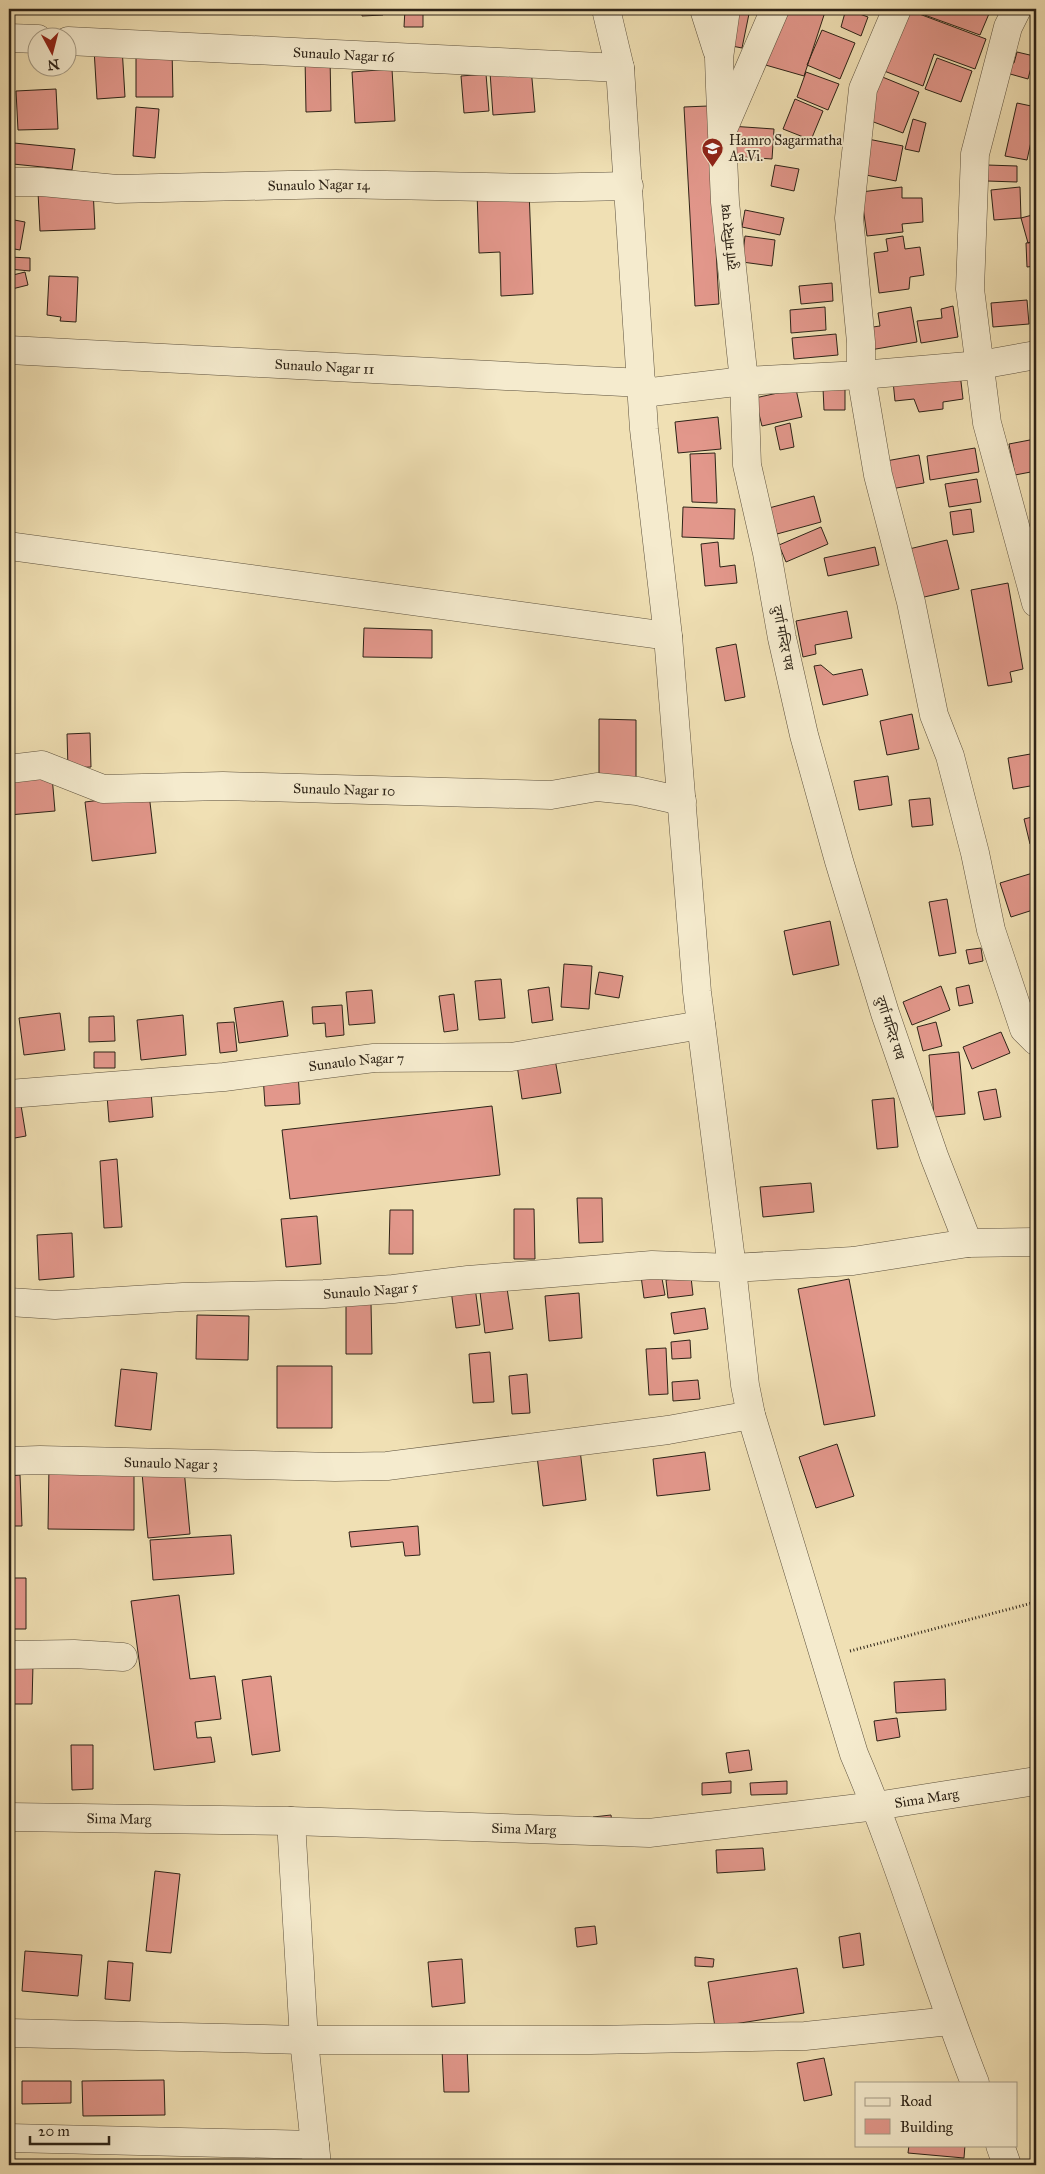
<svg xmlns="http://www.w3.org/2000/svg" width="1045" height="2174" font-family="'IM FELL Great Primer','Noto Serif Devanagari',serif">
<rect width="100%" height="100%" fill="#f0e0b4"/>
<filter id="stains"><feTurbulence type="fractalNoise" baseFrequency=".004" numOctaves="4"/><feColorMatrix values="0 0 0 0 .2 0 0 0 0 .09 0 0 0 0 .02 0 0 0 .5 -.17"/></filter>
<radialGradient id="worn" r=".72"><stop offset=".6" stop-color="#630" stop-opacity="0"/><stop offset="1" stop-color="#630" stop-opacity=".3"/></radialGradient>
<path fill="#e2978b" stroke="#2d2317" d="M362,9H382L383,15L362,16Z
M405,9H423V27H404Z
M730,9H750L742,48L722,44Z
M780,9H826L804,76L762,64Z
M846,9L868,17L861,36L841,27Z
M906,9L986,39L975,69L934,54L923,86L879,69Z
M908,9H991L980,35Z
M1035,9H1036V22H1032Z
M822,30L855,43L840,79L807,65Z
M122,47L125,97L97,99L94,49Z
M172,49L173,97H136V50Z
M1017,52L1034,56L1028,79L1003,72L1007,61L1014,63Z
M330,56L331,111L306,112L305,57Z
M937,58L972,71L961,102L925,89Z
M531,68L535,112L493,115L490,72Z
M392,69L395,121L355,123L352,72Z
M806,72L839,84L828,110L797,97Z
M486,74L489,111L464,113L461,76Z
M880,76L919,92L903,133L863,118Z
M56,89L58,129L18,130L16,91Z
M795,99L823,111L811,140L783,129Z
M1017,103L1036,107V119L1027,160L1005,156Z
M708,106L719,304L695,306L684,107Z
M136,107L159,109L155,158L133,156Z
M913,119L926,123L919,152L905,149Z
M730,126L774,129L772,159L728,156Z
M868,139L903,146L896,181L861,174Z
M14,143L75,149L72,170L13,164Z
M775,165L799,169L794,191L771,186Z
M987,165L1017,166V182L987,181Z
M902,187V198H922L923,222L902,224L903,232L867,236L861,192Z
M1020,187L1021,218L994,220L991,190Z
M93,189L95,229L40,231L38,192Z
M529,190L533,294L501,296L500,252L479,253L477,192Z
M745,210L784,218L780,235L742,227Z
M1036,214V240L1028,243L1021,218Z
M9,219L25,222L20,250L9,248Z
M745,236L775,240L772,266L742,262Z
M903,236L905,249L920,247L924,275L910,277L909,289L879,293L874,253L888,251L886,239Z
M1036,242V266L1027,267L1026,243Z
M9,257L30,258V271L9,269Z
M25,272L28,285L12,289L9,276Z
M49,276L78,277L76,322L60,321L61,317L47,315Z
M1031,278H1036V325H1035Z
M832,283L833,301L801,304L799,286Z
M1027,300L1029,324L993,327L991,303Z
M953,306L958,337L921,343L917,321L942,318L941,309Z
M825,307L826,330L791,333L790,310Z
M911,307L917,342L870,350L866,328L880,326L878,313Z
M836,334L838,355L794,359L792,338Z
M960,373L963,399L943,402V409L919,412L914,399L895,401L893,381Z
M823,388H845V410H824Z
M796,389L802,417L762,426L755,398Z
M718,417L721,449L678,453L675,422Z
M790,423L794,447L780,450L775,427Z
M1035,439L1036,471L1015,475L1009,444Z
M975,448L979,472L930,480L927,456Z
M715,453L717,503L692,502L690,454Z
M919,455L924,483L891,489L886,461Z
M977,479L981,502L949,507L945,484Z
M814,496L821,522L777,534L769,508Z
M683,507L735,509L734,539L682,537Z
M971,509L974,532L953,535L950,512Z
M821,527L828,544L786,562L779,545Z
M947,540L959,589L920,598L909,549Z
M718,542L720,567L735,565L737,583L705,586L701,544Z
M875,547L879,565L828,576L824,558Z
M1008,583L1023,669L1010,672L1012,682L988,686L971,590Z
M847,611L852,638L815,645L816,654L803,657L796,621Z
M364,628L432,630V658L363,657Z
M736,644L745,697L725,701L716,648Z
M821,665L833,675L862,669L868,695L823,705L814,666Z
M912,714L919,749L887,755L880,721Z
M599,719L636,720V779L599,778Z
M90,733L91,767L68,768L67,734Z
M1036,753V785L1013,789L1008,758Z
M52,776L55,811L9,815V781Z
M888,776L892,805L859,810L854,781Z
M149,794L156,853L92,861L85,802Z
M930,798L933,825L912,827L909,800Z
M1036,816V843L1030,844L1024,819Z
M1036,872V909L1011,917L1000,883Z
M947,899L956,953L939,956L929,902Z
M830,921L839,965L793,975L784,931Z
M981,948L983,961L969,964L966,950Z
M564,964L592,966L589,1009L561,1007Z
M599,972L623,976L619,998L595,994Z
M501,979L505,1018L479,1020L475,981Z
M969,985L973,1003L959,1006L956,988Z
M941,986L950,1010L912,1025L903,1002Z
M549,987L553,1020L532,1023L528,990Z
M372,990L375,1023L349,1025L346,992Z
M454,994L458,1030L444,1032L439,996Z
M283,1001L288,1036L239,1043L234,1008Z
M342,1005L344,1035L326,1037L325,1023L313,1024L312,1007Z
M60,1013L65,1050L24,1055L19,1018Z
M183,1015L186,1055L141,1060L137,1020Z
M114,1016L115,1041L89,1042V1017Z
M234,1022L237,1051L220,1053L217,1023Z
M936,1022L942,1046L923,1051L917,1027Z
M1001,1032L1010,1053L972,1069L963,1047Z
M94,1052H115V1068H94Z
M959,1052L965,1114L934,1117L929,1055Z
M555,1059L561,1093L522,1099L517,1065Z
M298,1073L300,1104L265,1106L263,1075Z
M996,1089L1001,1117L984,1120L978,1092Z
M151,1091L153,1117L109,1122L107,1095Z
M894,1098L898,1147L877,1149L872,1100Z
M20,1099L26,1136L9,1139V1101Z
M492,1106L500,1175L290,1199L282,1130Z
M117,1159L122,1227L104,1228L100,1161Z
M811,1183L814,1212L763,1217L760,1187Z
M577,1198H602L603,1242L579,1243Z
M514,1209H534L535,1259H514Z
M390,1210H413V1254H389Z
M317,1216L321,1264L286,1267L281,1219Z
M72,1233L74,1277L39,1280L37,1235Z
M661,1273L665,1295L644,1298L641,1276Z
M691,1277L693,1295L668,1298L666,1280Z
M849,1279L875,1416L824,1425L798,1289Z
M475,1287L480,1325L456,1328L451,1290Z
M507,1288L513,1329L485,1333L480,1292Z
M579,1293L582,1338L549,1341L545,1296Z
M346,1303H371L372,1354H346Z
M705,1308L708,1329L674,1334L671,1313Z
M197,1315L249,1316L248,1360L196,1359Z
M690,1340L691,1358L672,1359L671,1342Z
M666,1348L668,1394L649,1395L646,1349Z
M490,1352L494,1402L473,1403L469,1354Z
M277,1366H332V1428H277Z
M121,1369L157,1373L151,1430L115,1426Z
M527,1374L530,1413L512,1414L509,1376Z
M698,1380L700,1399L673,1401L672,1382Z
M837,1444L854,1496L816,1508L799,1457Z
M580,1450L586,1500L543,1506L537,1456Z
M705,1452L710,1490L657,1496L653,1459Z
M49,1465L134,1466V1530L48,1529Z
M184,1469L190,1534L148,1538L142,1473Z
M20,1475L22,1526H9V1476Z
M418,1526L420,1555L405,1556L403,1542L351,1547L349,1532Z
M231,1535L234,1574L153,1580L150,1540Z
M9,1578H26V1629H9Z
M179,1595L190,1679L215,1676L221,1719L195,1722L197,1738L211,1737L215,1762L154,1770L131,1601Z
M9,1664H33L32,1704H9Z
M271,1676L280,1751L252,1755L242,1680Z
M945,1679L946,1710L896,1713L894,1682Z
M897,1718L900,1737L877,1741L874,1721Z
M71,1745H93V1789L72,1790Z
M749,1750L752,1770L729,1773L726,1753Z
M731,1781V1793L702,1795V1783Z
M787,1781V1794L751,1795L750,1783Z
M611,1815L612,1823L593,1825V1817Z
M763,1848L765,1870L717,1873L716,1850Z
M155,1871L180,1874L171,1953L146,1951Z
M595,1926L597,1944L577,1947L575,1928Z
M860,1933L864,1965L843,1968L839,1937Z
M25,1951L82,1955L78,1996L22,1991Z
M695,1957L714,1959L713,1967L695,1966Z
M462,1959L465,2003L432,2007L428,1962Z
M108,1961L133,1963L130,2001L105,1999Z
M797,1968L804,2013L715,2027L708,1982Z
M467,2048L469,2092H444L442,2049Z
M824,2058L832,2095L804,2101L797,2063Z
M164,2080L165,2115L83,2116L82,2081Z
M22,2081H71V2103L22,2104Z
M909,2145H965L964,2158L908,2153Z"/>
<g fill="none" stroke-linecap="round" stroke-linejoin="round">
<defs>
<g id="minor">
<path d="M606,9L620,68L644,429L668,636L697,992L732,1268L745,1385L751,1415L854,1754C900,1861 932,1974 975,2083"/>
<path d="M704,9L717,50"/>
<path d="M726,9L719,58L720,87L725,202L744,381L747,465L767,553L782,638L804,735L839,861L885,1013L934,1156L968,1243"/>
<path d="M897,9L863,89L849,218L861,342V375L878,475L911,602L934,715L950,756L975,853L991,930L1024,1029L1036,1041"/>
<path d="M1017,9L1008,27L975,154L970,289L987,423L1036,603"/>
<path d="M9,38L38,39"/>
<path id="s1" d="M68,41L620,68"/>
<path d="M724,127L775,9"/>
<path id="s2" d="M9,182H42L117,189L336,184L533,188L629,186"/>
<path id="s3" d="M9,350L642,383"/>
<path d="M643,393L744,381L861,375L980,365L1036,355"/>
<path d="M9,546L668,636"/>
<path id="s4" d="M9,769L42,765L103,789L223,786L551,795L597,787L637,791L682,801"/>
<path id="s5" d="M9,1094L224,1077L374,1058L511,1057L701,1025"/>
<path id="s6" d="M9,1302L55,1305L183,1297L324,1294L393,1289L468,1280L652,1265L732,1268L853,1261L968,1243L1036,1242"/>
<path id="s7" d="M9,1461L40,1460L335,1467L387,1466L668,1430L751,1415"/>
<path d="M9,1655L74,1654L123,1657"/>
<path id="s8" d="M9,1817L291,1821L649,1833L876,1806L1036,1781"/>
<path d="M291,1821L304,2040L317,2165"/>
<path d="M9,2033L304,2040H591L805,2036L950,2021"/>
<path d="M9,2138L315,2145"/>
<path d="M1000,2145L1007,2165"/>
</g>
</defs>
<use href="#minor" stroke="#5e523e" stroke-width="29"/>
<path stroke="#2d2317" stroke-width="3" stroke-dasharray="1 2.5" stroke-linecap="butt" d="M850,1651L1036,1602"/>
<use href="#minor" stroke="#f5ebce" stroke-width="28"/>
</g>
<defs>
<symbol id="school-pin" viewBox="-11 -11 22 30"><path d="M0 17L-7.5 6A9.5 9.5 0 1 1 7.5 6Z" fill="#8f2418" stroke="#f5ebce"/><path d="M0-5L7-2L0 1L-7-2ZM-4 1L0 2.5L4 1V4Q0 6-4 4Z" fill="#fff"/></symbol>
</defs>
<g fill-rule="evenodd">
<use href="#school-pin" x="700" y="136" width="25" height="34"/>
</g>
<g text-anchor="middle" dominant-baseline="central" stroke-width="4" stroke-linejoin="round" paint-order="stroke">
<g font-size="14" fill="#2d2317" stroke="#f5ebce">
<text stroke="none"><textPath href="#s1" startOffset="276">Sunaulo Nagar 16</textPath></text>
<text stroke="none"><textPath href="#s2" startOffset="310">Sunaulo Nagar 14</textPath></text>
<text transform="translate(729 237) rotate(-96)">दुर्गा मन्दिर पथ</text>
<text stroke="none"><textPath href="#s3" startOffset="316">Sunaulo Nagar 11</textPath></text>
<text transform="translate(783 638) rotate(79)">दुर्गा मन्दिर पथ</text>
<text stroke="none"><textPath href="#s4" startOffset="340">Sunaulo Nagar 10</textPath></text>
<text transform="translate(890 1028) rotate(72)">दुर्गा मन्दिर पथ</text>
<text stroke="none"><textPath href="#s5" startOffset="349">Sunaulo Nagar 7</textPath></text>
<text stroke="none"><textPath href="#s6" startOffset="362">Sunaulo Nagar 5</textPath></text>
<text stroke="none"><textPath href="#s7" startOffset="162">Sunaulo Nagar 3</textPath></text>
<text stroke="none"><textPath href="#s8" startOffset="920">Sima Marg</textPath></text>
<text stroke="none"><textPath href="#s8" startOffset="110">Sima Marg</textPath></text>
<text stroke="none"><textPath href="#s8" startOffset="515">Sima Marg</textPath></text>
</g>
<g font-size="14" fill="#2d2317" stroke="#f5ebce" text-anchor="start">
<text x="729" y="140">Hamro Sagarmatha<tspan x="729" dy="16">Aa.Vi.</tspan></text>
</g>
</g>
<rect width="1045" height="2174" fill="none" stroke="#f0e0b4" stroke-width="30"/>
<rect x="10" y="10" width="1025" height="2154" fill="none" stroke="#2d2317" stroke-width="2.5"/>
<rect x="15" y="15" width="1015" height="2144" fill="none" stroke="#2d2317"/>
<rect x="855" y="2082" width="162" height="65" fill="#f5ebce" stroke="#a59b85"/>
<rect x="865" y="2098" width="25" height="8" fill="#f5ebce" stroke="#a59b85"/>
<text x="900" y="2106" font-size="15" fill="#2d2317">Road</text>
<rect x="865" y="2119" width="25" height="15" fill="#e2978b" stroke="#a59b85"/>
<text x="900" y="2132" font-size="15" fill="#2d2317">Building</text>
<g transform="translate(52 52) rotate(173)"><circle r="24" fill="#f5ebce" stroke="#a59b85"/>
<path d="M0-4L9 19L0 12L-9 19Z" fill="#8f2418"/>
<text y="-8" font-size="14" font-weight="bold" text-anchor="middle" fill="#2d2317">N</text>
</g>
<path d="M30 2136v8h79v-8" fill="none" stroke="#2d2317" stroke-width="2.5"/>
<text x="38" y="2136" font-size="15" fill="#2d2317" stroke="#f5ebce" stroke-width="4" paint-order="stroke">20 m</text>
<rect width="100%" height="100%" filter="url(#stains)"/>
<rect width="100%" height="100%" fill="url(#worn)"/>
</svg>
